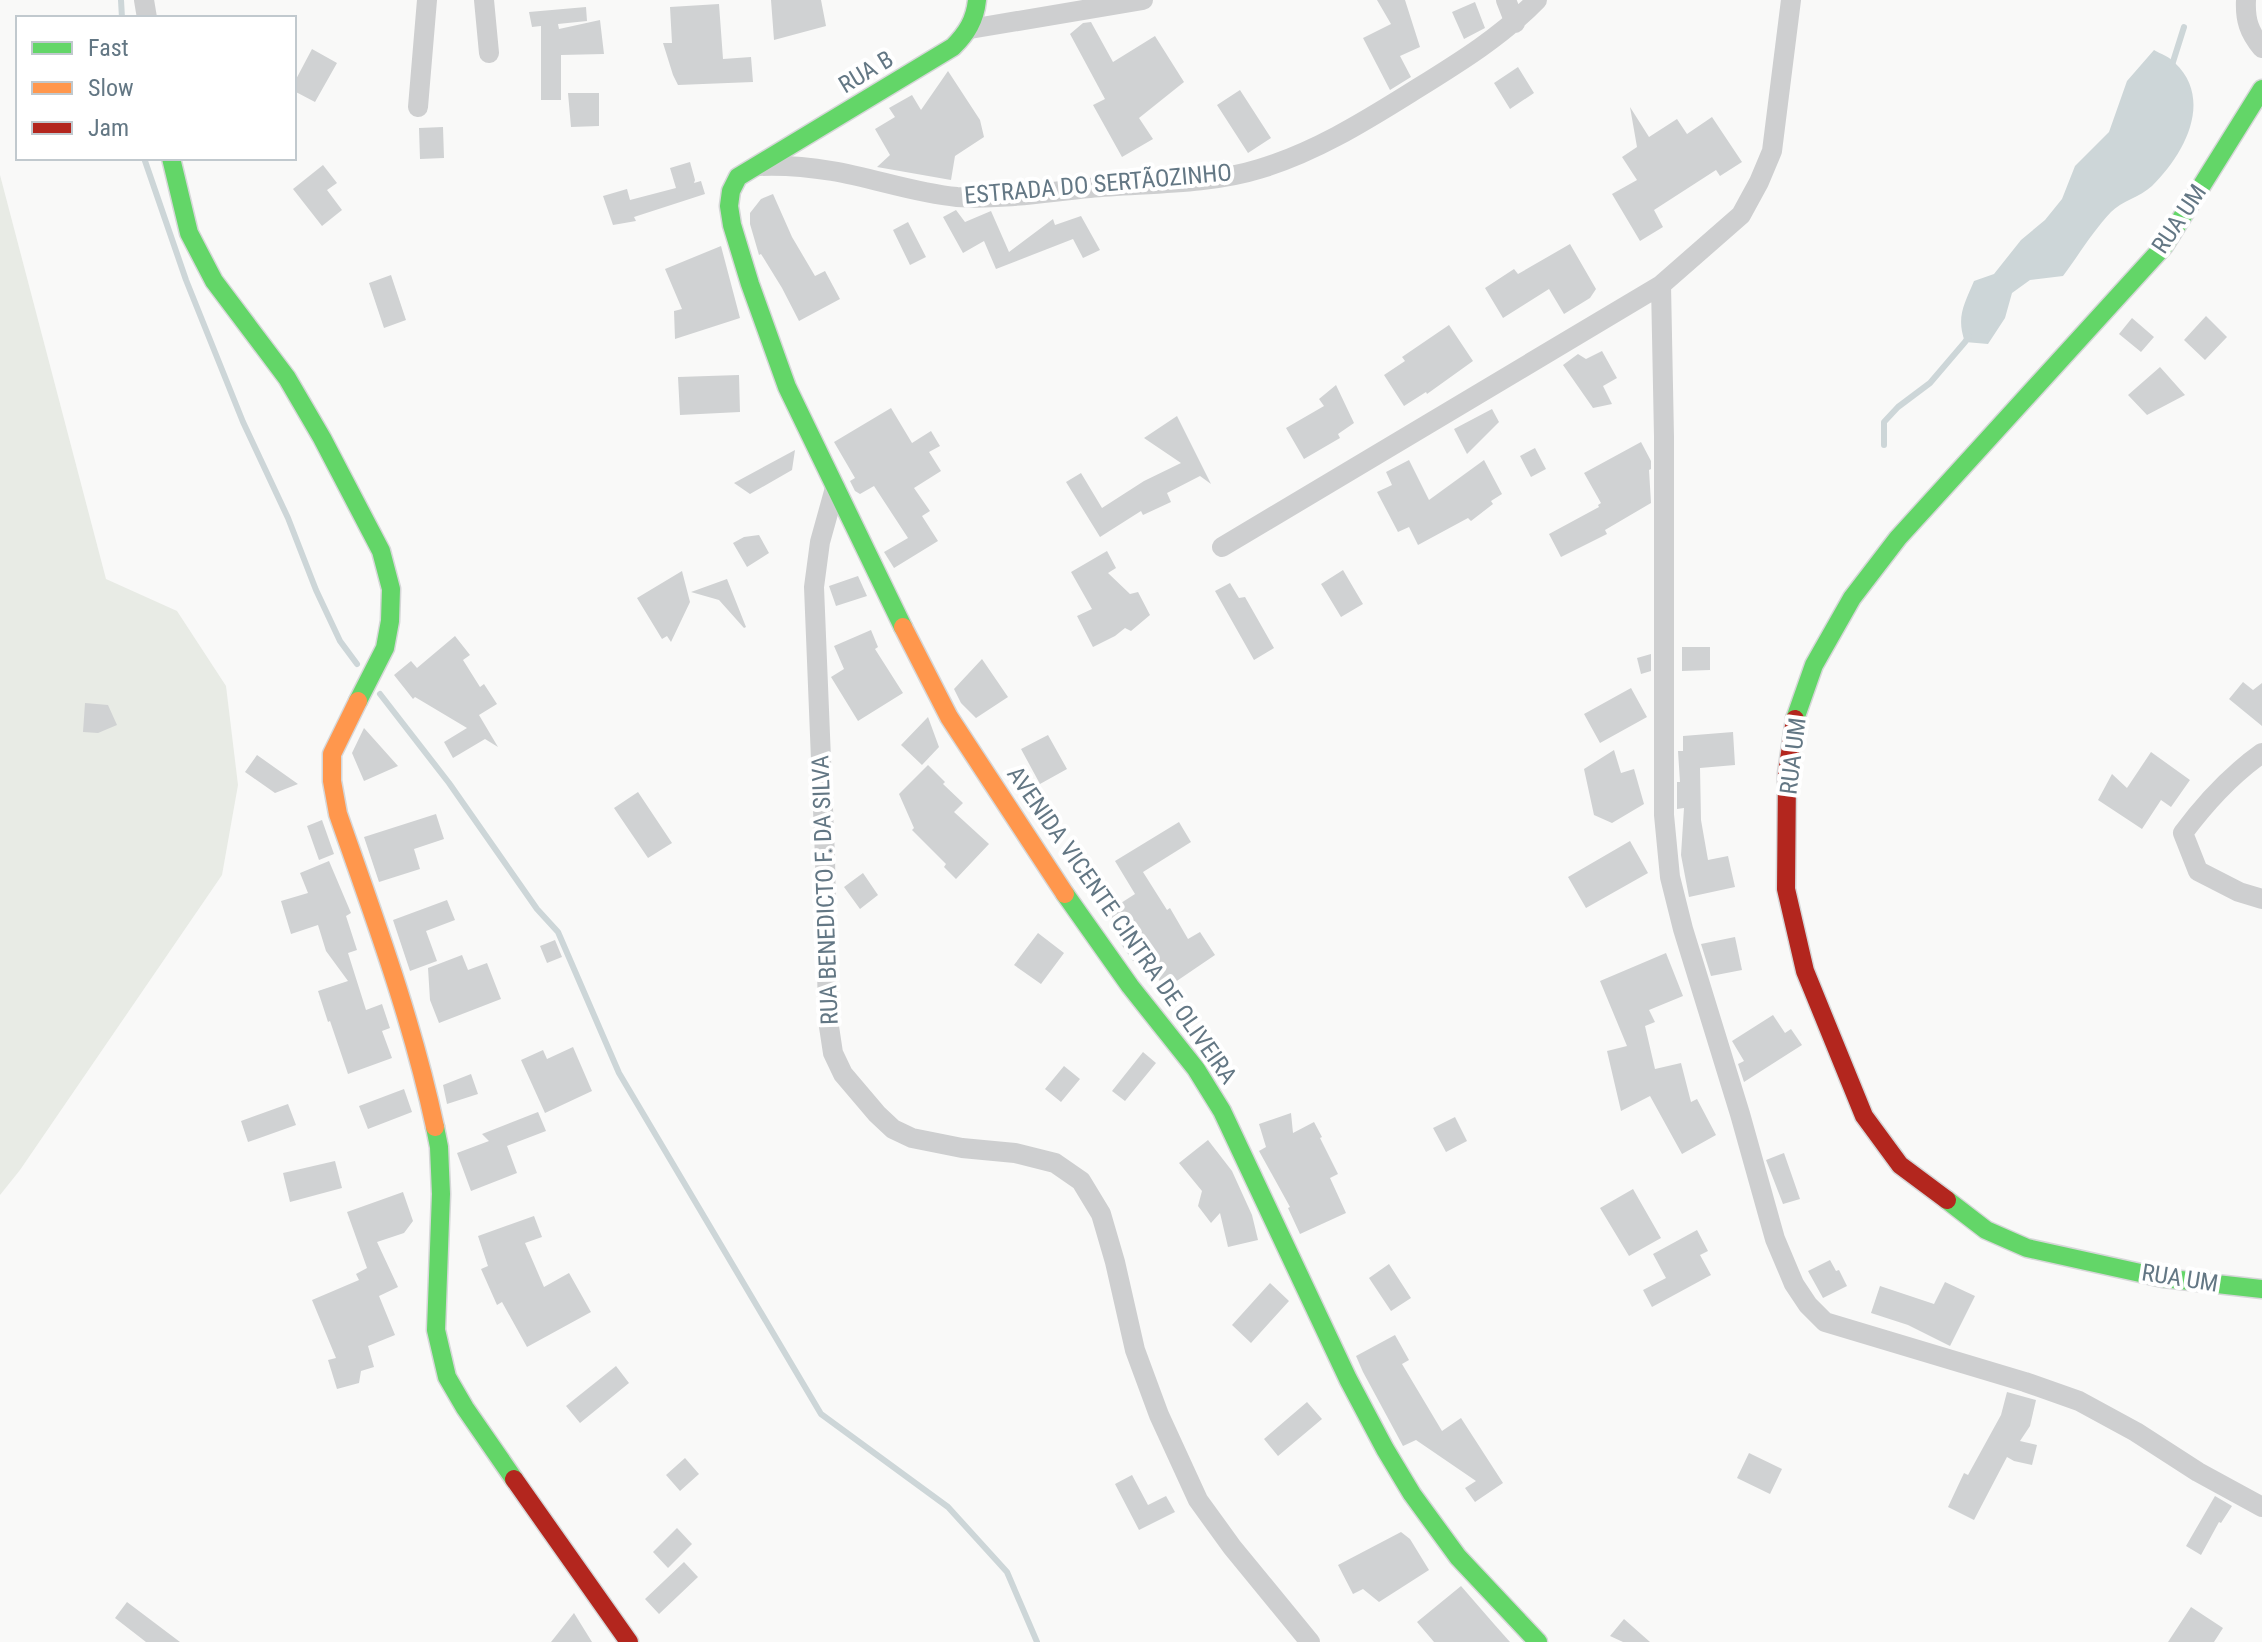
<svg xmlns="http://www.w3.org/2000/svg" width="2262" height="1642" font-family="'Roboto Condensed',sans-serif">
<rect width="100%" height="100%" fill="#f9f9f8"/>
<path fill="#e8ebe5" d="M0,175L106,579L177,611L226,686L238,785L222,875L20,1170L0,1195Z"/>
<path fill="#cdd6d8" d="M2154,50C2161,54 2170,57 2175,63C2214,100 2184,155 2152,186C2140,197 2122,201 2111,212C2093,231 2078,256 2063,276L2030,280L2012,293L2005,318L1988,344L1965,342C1956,317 1964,305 1974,281L1994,274L2021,240L2045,220L2062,199L2075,166L2109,132L2127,81Z"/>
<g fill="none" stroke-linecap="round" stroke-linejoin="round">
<path stroke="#cdd6d8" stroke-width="6" d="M121,0L122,18
M2172,65L2184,27
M144,158L186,280L243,422L288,518L316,590L340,641L357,664
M1884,445V422L1898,407L1930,383L1965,342L1969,336
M380,694L449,783L537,909L558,932L619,1073L821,1414L948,1507L1007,1572L1037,1642"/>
</g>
<path fill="#d0d2d3" d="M771,0H821L826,26L774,40Z
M1377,0H1405L1420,47L1400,56L1411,77L1390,90L1363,38L1391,24Z
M1475,2L1485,28L1464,39L1452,12Z
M719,4L723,59L751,57L753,82L678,85L673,75L663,43H672L670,7Z
M586,7L587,21L558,24L559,29L600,20L604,54L561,55V100H541V26L532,27L529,12Z
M1091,22L1113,62L1155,36L1184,82L1139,118L1153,139L1122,157L1093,105L1105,99L1070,34L1083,23Z
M312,49L337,63L315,102L294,91V83Z
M1518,67L1534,93L1510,109L1494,83Z
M948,71L980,120L984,137L955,156L951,180L877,167L890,155L875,129L895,117L889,108L912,95L921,110Z
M1240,90L1271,138L1248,153L1217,105Z
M568,93H599V126L571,127Z
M1630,107L1649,137L1677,119L1687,134L1712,117L1742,162L1720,176L1716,170L1654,210L1663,227L1640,241L1612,194L1637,180L1622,157L1637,147Z
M443,127L444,158L420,159L419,128Z
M690,162L695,180L694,183L701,181L705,194L634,217L636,221L613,225L603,196L627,189L630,200L676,188L670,168Z
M323,165L337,183L327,190L342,210L322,226L293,189Z
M773,194L792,237L815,276L825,271L840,299L799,321L782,288L761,254L759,255L750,224V213L761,199Z
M956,210L965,222L991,211L1009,252L1053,219L1055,225L1081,216L1100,250L1083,258L1073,239L996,269L984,241L963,253L943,217Z
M908,222L926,257L910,265L893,230Z
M1570,244L1596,289L1590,298L1564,314L1549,289L1503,318L1485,288L1514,269L1518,274Z
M721,246L740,318L675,339L674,311L682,309L665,269Z
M391,275L406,320L384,328L369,283Z
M2206,316L2227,337L2205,360L2184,340Z
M2132,318L2154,337L2141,352L2119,334Z
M1449,325L1473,361L1427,394L1426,392L1404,406L1384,375L1405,361L1402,357Z
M1602,351L1617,378L1603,386L1612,404L1593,408L1563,365L1578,354L1586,359Z
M2160,367L2185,395L2147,415L2128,395Z
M739,375L740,412L680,415L678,377Z
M1336,385L1354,423L1338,434L1340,438L1304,459L1286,428L1324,406L1319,399Z
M891,408L912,443L931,431L940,446L929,452L941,471L914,488L930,511L922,516L938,541L894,568L884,552L908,538L874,486L860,494L855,491L850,481L855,478L834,442Z
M1492,409L1499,422L1467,454L1454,429Z
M1177,416L1211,484L1200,476L1167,493L1171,502L1143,515L1141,511L1100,537L1066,482L1081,473L1102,508L1144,481L1181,463L1144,438Z
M1641,442L1651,461V469L1649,470L1651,503L1605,530L1607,534L1561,557L1549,534L1599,507L1598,505L1601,503L1584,473Z
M1535,448L1546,469L1531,477L1520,456Z
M795,450L792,470L750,494L734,483Z
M1409,460L1429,500L1484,460L1502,494L1491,501L1493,504L1471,521L1468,518L1418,545L1409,527L1398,532L1377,492L1392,485L1386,472Z
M759,535L769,553L747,567L733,543L744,537Z
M1107,551L1116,568L1108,573L1130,594L1138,592L1150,615L1131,631L1125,628L1115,636L1093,647L1077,616L1092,609L1071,572Z
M1343,570L1363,604L1341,617L1321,584Z
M682,571L690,602L671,642L667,636L662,639L637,598Z
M858,576L867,596L836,606L829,586Z
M727,579L746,627L744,628L719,600L691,592Z
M1230,583L1239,598L1245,597L1274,648L1254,660L1215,591Z
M871,630L878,647L875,649L903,693L858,721L831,677L844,669L834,646Z
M455,636L470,655L463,660L480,687L484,684L497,704L479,715L498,747L485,739L453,758L444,742L467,728L415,697L413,699L394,675L411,661L417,668Z
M1682,647H1710V670L1682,671Z
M1651,654V671L1641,674L1637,658Z
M982,659L1008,697L976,718L961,703L954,689Z
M2243,682L2253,690L2262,683V726L2229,699Z
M1631,688L1647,717L1600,743L1584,714Z
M85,703L108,705L117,725L98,733L83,732Z
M928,717L939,747L922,765L901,745Z
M364,728L398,766L364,781L352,753Z
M1733,732L1735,765L1700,768L1701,820L1708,860L1728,856L1735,887L1689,897L1681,855L1684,808L1677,809V782H1680L1678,751H1683V736Z
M1048,735L1067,769L1040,784L1021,749Z
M1614,750L1621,773L1634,769L1644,804L1612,823L1594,815L1584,769Z
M2151,752L2190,780L2171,807L2161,800L2142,829L2098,800L2112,774L2127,788Z
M257,755L298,784L275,793L245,772Z
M928,765L945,782L943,784L963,803L954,812L989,844L956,879L944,867L946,864L912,830L914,828L899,794Z
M638,792L672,843L648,858L614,808Z
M436,814L444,839L414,849L420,869L379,882L364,837Z
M322,820L334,854L319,860L307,826Z
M1179,822L1191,842L1143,872L1167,910L1170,908L1188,939L1200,932L1215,955L1165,989L1142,955L1133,961L1116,937L1110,910L1135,894L1115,861Z
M1630,841L1648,873L1586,908L1568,877Z
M329,861L351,913L346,916L357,950L348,953L366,1010L382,1004L390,1028L382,1031L392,1058L348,1074L330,1021L328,1022L318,991L348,981L326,951L318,925L291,934L281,901L308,893L300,873Z
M863,873L878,895L860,909L844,887Z
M447,900L455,920L426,931L437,961L410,971L393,920Z
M1038,933L1064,953L1041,984L1014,965Z
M1735,937L1742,970L1711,976L1701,944Z
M555,940L562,957L547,963L540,946Z
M1666,953L1683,996L1649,1010L1655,1022L1645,1026L1655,1069L1681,1063L1691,1102L1697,1099L1716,1135L1682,1154L1650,1096L1621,1111L1607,1051L1627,1046L1600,981Z
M462,955L468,970L487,963L501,999L439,1023L430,1000L428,968Z
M1773,1015L1785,1033L1791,1029L1802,1045L1744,1082L1738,1064L1744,1061L1732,1041Z
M573,1047L592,1091L545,1113L521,1060L543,1050L547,1059Z
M1143,1052L1156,1063L1125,1101L1112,1091Z
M1064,1066L1080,1079L1061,1102L1045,1089Z
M471,1074L478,1094L447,1104L443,1085Z
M404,1089L412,1112L368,1129L359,1106Z
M288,1104L296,1125L248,1142L241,1121Z
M538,1112L546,1131L507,1146L517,1173L471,1191L457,1153L489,1141L482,1134Z
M1291,1113L1293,1133L1314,1122L1322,1137L1320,1138L1338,1174L1330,1178L1346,1213L1300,1234L1288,1208L1290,1207L1259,1151L1266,1147L1259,1124Z
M1455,1117L1467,1141L1446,1152L1433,1128Z
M1208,1140L1232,1171L1252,1215L1258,1240L1228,1247L1220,1213L1211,1223L1198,1206L1202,1191L1179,1163Z
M1784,1153L1800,1199L1783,1204L1766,1160Z
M335,1161L342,1188L290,1202L283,1173Z
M1633,1189L1661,1238L1629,1256L1600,1208Z
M403,1192L413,1221L404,1233L377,1242L398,1287L379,1296L395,1335L368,1346L374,1367L361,1371L359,1383L337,1389L328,1360L336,1358L312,1300L359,1280L356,1274L367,1268L347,1212Z
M534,1216L542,1237L525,1243L544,1287L569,1273L591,1312L527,1347L502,1302L497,1305L481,1269L488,1266L478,1236Z
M1697,1230L1708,1251L1700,1255L1711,1275L1652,1307L1643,1290L1666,1278L1653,1254Z
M1830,1260L1836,1271L1839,1270L1847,1286L1823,1298L1808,1271Z
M1389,1264L1411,1298L1391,1311L1369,1278Z
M1945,1282L1975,1296L1950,1346L1908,1325L1871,1313L1880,1286L1934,1304Z
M1270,1283L1289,1301L1251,1343L1232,1325Z
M1395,1335L1409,1360L1402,1364L1442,1431L1461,1418L1503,1483L1475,1502L1465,1488L1476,1481L1416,1440L1403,1446L1363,1372L1356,1356Z
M616,1366L629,1383L580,1423L566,1406Z
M2007,1392L2036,1400L2030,1426L2020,1441L2037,1445L2032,1465L2014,1461L2007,1457L1974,1520L1948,1507L1964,1473L1968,1475L2001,1415Z
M1307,1402L1322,1419L1278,1456L1264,1439Z
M1749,1453L1782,1469L1770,1494L1737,1478Z
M685,1458L699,1474L680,1491L666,1475Z
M1132,1475L1148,1505L1166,1496L1175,1512L1139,1530L1115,1484Z
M2215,1496L2232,1506L2221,1523L2219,1522L2201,1555L2186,1546Z
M677,1528L692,1544L668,1568L653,1552Z
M1401,1532L1410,1539L1429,1570L1379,1602L1363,1589L1353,1594L1338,1565Z
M684,1562L698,1577L659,1614L645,1599Z
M1461,1586L1494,1624L1510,1642H1434L1417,1622Z
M127,1602L180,1642H146L115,1618Z
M2191,1607L2223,1628L2214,1642H2168Z
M574,1613L592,1642H551Z
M1624,1619L1650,1642H1623L1610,1636Z"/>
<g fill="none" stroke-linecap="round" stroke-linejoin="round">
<defs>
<path id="fast" d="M171,158L189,233L214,281L287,378L322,438L381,551L391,589L390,621L385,648L358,701
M903,627L787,387L750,284L732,225L729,206L731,191L738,177L953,47C967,33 975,20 977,0
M1795,719L1814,665L1852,598L1898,538L2164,246L2262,89
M1065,894L1130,986L1196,1069L1222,1111L1348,1379L1385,1449L1412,1494L1458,1557L1538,1642
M435,1127L439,1147L441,1194L436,1330L447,1377L465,1408L514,1479
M1947,1200L1986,1230L2027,1248L2163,1278L2262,1289"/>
<path id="slow" d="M903,627L949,717L1065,894
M358,701L332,754V781L338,814C374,917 412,1019 435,1127"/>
<path id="jam" d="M1795,719L1787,773L1786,889L1805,971L1864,1116L1900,1165L1947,1200
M514,1479L629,1642"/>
</defs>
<use href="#fast" stroke="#d6d7d8" stroke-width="21"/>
<use href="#slow" stroke="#d6d7d8" stroke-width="21"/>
<use href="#jam" stroke="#d6d7d8" stroke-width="21"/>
<path stroke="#cecfd0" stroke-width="20" d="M144,0L147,18
M484,0L489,53
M1506,0L1515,23
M2246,0C2245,20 2249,32 2262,48
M970,29L1143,0
M418,107L427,0
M759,166C784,165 808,167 832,171C874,178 914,193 957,197C1001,200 1046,192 1090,188C1143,183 1208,185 1259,169C1313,153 1362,123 1410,93C1455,65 1500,38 1537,0
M1661,285L1664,437V815L1670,877L1683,929L1740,1114L1775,1239L1794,1284L1808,1305L1825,1322L2025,1382L2079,1401L2136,1432L2198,1472L2262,1507
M835,488L820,542L814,587L825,858L828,1020L833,1053L843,1074L877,1114L893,1129L912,1138L962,1148L1015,1153L1055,1163L1081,1181L1101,1214L1115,1262L1135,1350L1159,1415L1198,1500L1232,1547L1310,1642
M1222,547L1661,285L1741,215L1759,182L1772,151L1791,0
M2262,753C2231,775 2206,802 2183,833L2198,871L2239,892L2262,899"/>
<use href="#fast" stroke="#63d668" stroke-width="18"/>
<use href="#slow" stroke="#ff974d" stroke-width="18"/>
<use href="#jam" stroke="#b3261e" stroke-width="18"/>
</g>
<g text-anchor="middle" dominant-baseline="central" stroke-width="8" stroke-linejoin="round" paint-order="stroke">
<g font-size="24" fill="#637784" stroke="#fff">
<text transform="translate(866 72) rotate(-31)">RUA B</text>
<text transform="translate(1098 184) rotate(-5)">ESTRADA DO SERTÃOZINHO</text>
<text transform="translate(2179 219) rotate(-56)">RUA UM</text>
<text transform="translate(1793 756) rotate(-83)">RUA UM</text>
<text transform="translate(825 890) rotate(-92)">RUA BENEDICTO F. DA SILVA</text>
<text transform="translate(1122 925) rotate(55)">AVENIDA VICENTE CINTRA DE OLIVEIRA</text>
<text transform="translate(2180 1278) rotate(9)">RUA UM</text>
</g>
</g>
<rect x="16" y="16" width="280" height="144" fill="#ffffff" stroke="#c1c9ce" stroke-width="2"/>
<rect x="32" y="42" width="40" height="12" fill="#63d668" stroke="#c1c9ce" stroke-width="2"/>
<text x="88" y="56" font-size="24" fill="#637784">Fast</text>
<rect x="32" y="82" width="40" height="12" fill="#ff974d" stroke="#c1c9ce" stroke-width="2"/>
<text x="88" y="96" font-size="24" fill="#637784">Slow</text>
<rect x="32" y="122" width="40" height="12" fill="#b3261e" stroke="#c1c9ce" stroke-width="2"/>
<text x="88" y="136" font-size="24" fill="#637784">Jam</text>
</svg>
